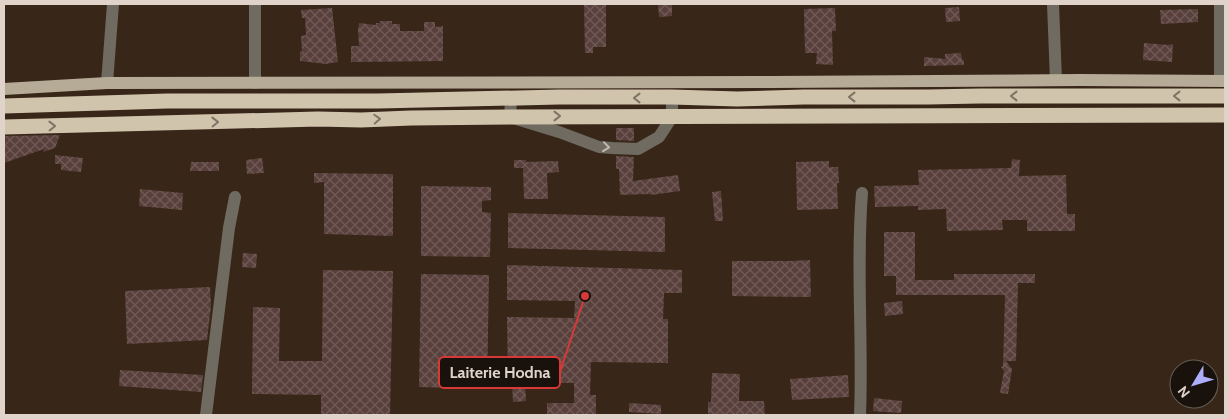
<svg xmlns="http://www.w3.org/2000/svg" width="1229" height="419" font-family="Cabin,sans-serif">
<defs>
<pattern id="building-cross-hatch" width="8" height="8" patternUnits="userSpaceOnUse" patternTransform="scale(1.25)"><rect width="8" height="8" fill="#59403c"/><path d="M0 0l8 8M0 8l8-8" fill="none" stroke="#705b57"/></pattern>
</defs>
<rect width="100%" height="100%" fill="#382618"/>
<path fill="url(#building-cross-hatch)" d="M584,4H606V47H593V53H585Z
M658,4H672V16L659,17Z
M959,7L960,21L946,22L945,8Z
M332,8L338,62L326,64L300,61V51L302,52L301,36L306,35L305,18H302L301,10Z
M835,8L836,31H832L833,65L816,64L817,53H805L804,9Z
M1198,9V22L1161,24L1160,10Z
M380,21H392V24H400V31H424V22H435V27L443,26V61L351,62V46H359L358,30L359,23L376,25V23H380Z
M1144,43L1168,45L1173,44L1172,62L1143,60Z
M961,53L962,60H964V65L924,66V57L945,59V54Z
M616,128H634V141L616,140Z
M60,135L55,148L43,152L44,149L4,163V136Z
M55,155L83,158L81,172L61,170V164H55Z
M616,156L634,157L633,181L678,175L680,191L651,195L650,194L620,195L619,169H616Z
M262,158L264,173L247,174L246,160Z
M1012,159L1020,160L1019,176L1066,175L1067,214H1075V231H1027V220H1002L1003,230L947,231L946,209L918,210V206L875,207L874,186L919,185L918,170L1011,168Z
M514,160H526V162L558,161L559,172L547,173L548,199H524L523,168H514Z
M829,161V167H838L839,183H837L838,209L797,210L796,162Z
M191,162H219V171H190Z
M314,173L393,174V236L324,234V182L314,183Z
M421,186L491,187V200L482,201V212L491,213L490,257L421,256Z
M140,189L183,193L182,210L139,206Z
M721,191L723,221H715L712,192Z
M508,213L665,217V252L508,248Z
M884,232H915V280H954V274H1035V283H1018L1016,361H1006L1012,369L1008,394L1000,393L1004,371L1001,367L1003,366L1005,295H896V276H884Z
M243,253L257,254L256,268L242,267Z
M810,260L811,297L732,296V261H791Z
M507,265L682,270V293H664L663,319H668V363L591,362L590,395H596V414L547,415V403H574V383L525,382L526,401L513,402L512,382H508L507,317L574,318L575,301L507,300Z
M323,270L393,271L390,415H321V395L252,394L253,307L280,308L279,361H322Z
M421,274L489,275L487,389L419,387Z
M210,287L211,306L207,340L127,344L125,291Z
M902,301L903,314L885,316L884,303Z
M120,370L203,375L201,392L119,386Z
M712,373L740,374L739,401H764L765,415H708V402H711Z
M848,375L849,397L792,400L790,379Z
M874,398L902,401L901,413L873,411Z
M629,403L661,405V414L629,412Z"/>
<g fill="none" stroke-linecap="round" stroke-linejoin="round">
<path stroke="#706b61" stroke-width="12" d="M255,4V83
M1053,4L1056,80
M1220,4V81
M107,83L113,4
M511,99L510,117L559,132L599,147L612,148L638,149L659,137L672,117V97
M206,415L229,228L235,197
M860,415C863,341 856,267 862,193"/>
<path stroke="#b6ab97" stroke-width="12" d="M4,89L107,83L772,82L1080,80L1225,81"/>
<path stroke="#d1c4ac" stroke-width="15" d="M4,106L167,101H378L559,97H672L737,99L804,97H928L980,96H1225
M4,127L318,119L361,120L411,118L510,117L1225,115"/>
</g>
<defs><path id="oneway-chevron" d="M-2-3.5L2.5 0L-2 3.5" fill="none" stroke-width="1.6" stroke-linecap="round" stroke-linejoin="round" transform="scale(1.25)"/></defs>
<g stroke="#7e7364">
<use href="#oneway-chevron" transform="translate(1014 96) rotate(180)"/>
<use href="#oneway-chevron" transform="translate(1177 96) rotate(-180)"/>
<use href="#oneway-chevron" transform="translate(852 97) rotate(180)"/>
<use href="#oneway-chevron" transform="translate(637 98) rotate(180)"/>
<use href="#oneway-chevron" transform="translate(557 116)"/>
<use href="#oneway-chevron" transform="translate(377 119) rotate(-3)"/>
<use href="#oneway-chevron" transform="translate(215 122) rotate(-1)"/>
<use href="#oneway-chevron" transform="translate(52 126) rotate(-1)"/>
</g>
<use stroke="#c3b9b0" href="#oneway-chevron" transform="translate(606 147) rotate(7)"/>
<path fill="none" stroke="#d73938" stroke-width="2" d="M585 296L560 372"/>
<circle fill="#d73938" stroke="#19110b" stroke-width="2" cx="585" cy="296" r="5"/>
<rect fill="#19110b" stroke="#d73938" stroke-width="2" x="439" y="357" width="121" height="31" rx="5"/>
<g font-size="16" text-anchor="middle" font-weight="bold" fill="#dfd3ca">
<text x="500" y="378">Laiterie Hodna</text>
</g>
<rect width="1229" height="419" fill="none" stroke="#dfd3ca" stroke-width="10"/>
<g transform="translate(1194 384) rotate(232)"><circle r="24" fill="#19110b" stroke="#685f57"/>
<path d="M0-4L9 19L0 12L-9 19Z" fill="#adaffb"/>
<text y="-8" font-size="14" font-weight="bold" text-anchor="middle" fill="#dfd3ca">N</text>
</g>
</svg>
